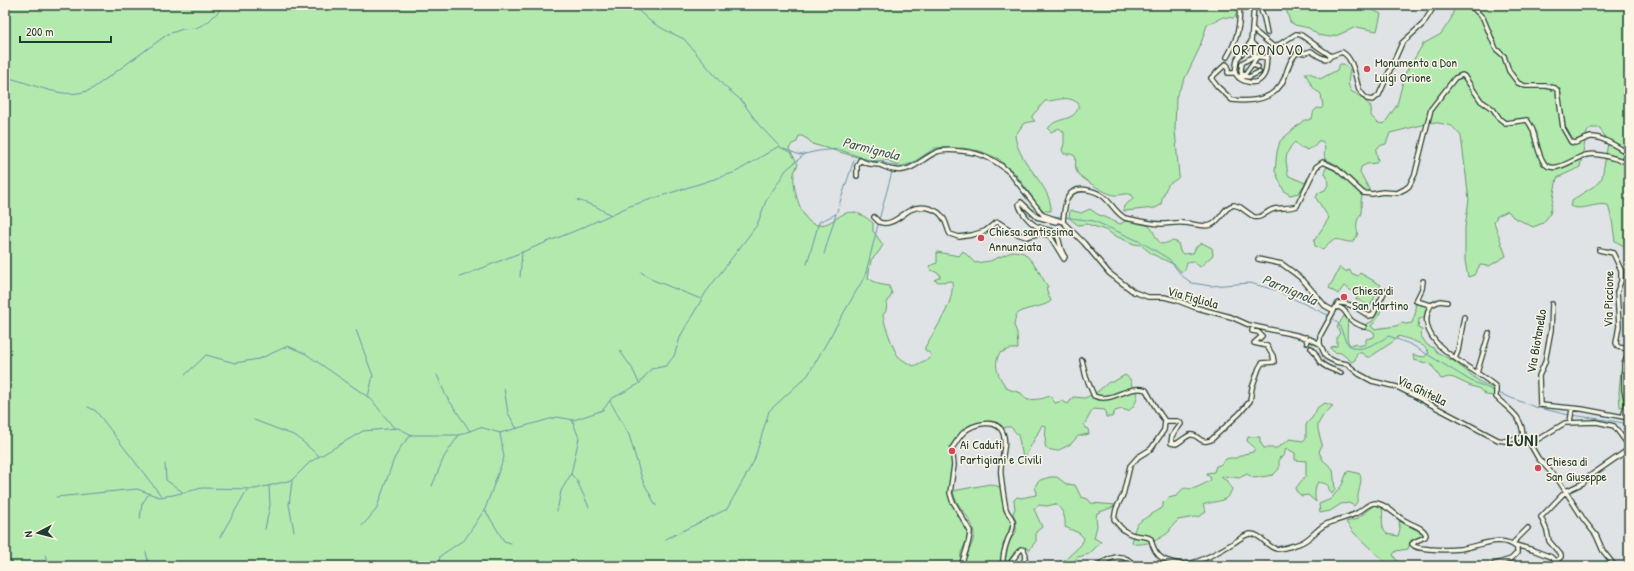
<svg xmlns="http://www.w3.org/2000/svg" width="1634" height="571" font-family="'Patrick Hand',sans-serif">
<rect width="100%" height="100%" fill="#e0e3e5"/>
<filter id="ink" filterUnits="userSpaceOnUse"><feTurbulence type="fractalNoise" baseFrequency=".025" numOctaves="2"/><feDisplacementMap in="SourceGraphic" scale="8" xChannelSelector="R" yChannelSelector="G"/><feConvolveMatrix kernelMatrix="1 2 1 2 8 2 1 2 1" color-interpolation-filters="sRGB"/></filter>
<g filter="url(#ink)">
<path fill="#b2eaae" stroke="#689471" d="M5,5H1110L1118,9L1125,5H1197L1199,9L1203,5H1240V9L1234,18L1223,17L1207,25L1199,49L1176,97L1175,130L1179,176C1177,181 1171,181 1168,185C1166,188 1161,200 1161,205L1155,208L1125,211L1123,210L1124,206L1133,199L1132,195C1126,192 1120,196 1114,195C1106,194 1080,178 1077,172C1074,167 1077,161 1075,156L1071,154H1064L1062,150L1064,144V132L1059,128L1051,132L1048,129C1056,115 1076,124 1079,104C1068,94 1058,101 1045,101L1032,116V118L1035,121L1024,123L1015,136C1018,164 1052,185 1051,211H1044L1029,196L1016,176L999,159L980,151L963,148L937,150L916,162L903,166L895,165L888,160L877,161L864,159L812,144L809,140L802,136H799L797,142L792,144L789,149L798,164C797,167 795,170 794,173C792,186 801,224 817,225C840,226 843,197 873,223V231L883,245L878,253L871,260L868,278L878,284L889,286L892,294L887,303L886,311L883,315C883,321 894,351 898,356C902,360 909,364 914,366L930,358L931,354L925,350V347C936,328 955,303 952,281L939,282L934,280L940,277V274L931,270L929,266L937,263V252L959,256L963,251L975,263L990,261L1014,251L1024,253L1035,265L1048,287L1046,288L1051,301C1041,309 1026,306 1016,315L1014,325L1017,333L1018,349H1010L1000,353C992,365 999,379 1008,389L1021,393L1027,400C1035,399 1042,400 1049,396L1051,397L1055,403L1062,401L1068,404L1073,397L1085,398L1097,392L1109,382H1113L1125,375L1130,379L1132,386L1138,390C1137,399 1136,406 1128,411L1122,409L1115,411L1112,417H1106L1105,410L1093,409L1084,425L1085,428L1088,429L1089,434L1078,436L1071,444L1057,451L1047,449L1045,445L1046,426L1042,425L1025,457H1023L1018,435L1011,427H1006L1001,429L990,425H980L961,435L951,451L952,466L949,494L951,502L968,532L967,539L961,553L960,566H5Z
M1285,5H1362L1381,14L1377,31L1356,27L1338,35L1330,37L1318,35L1309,28L1295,25L1290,22Z
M1455,5H1629V249L1615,241L1612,220L1608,205C1595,202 1581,212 1570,206L1572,200L1596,185L1602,178L1608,143L1600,128H1591L1587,132L1580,167L1557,178L1550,214L1543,223L1533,227L1513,217L1508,211L1497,216L1494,222L1506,256L1489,266L1480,265L1474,275L1468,277L1465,261V228L1469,199L1461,136L1452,126L1434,122L1390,133L1386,144L1379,146L1376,150L1378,161L1376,163L1367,164L1361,167L1360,172L1369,189V191L1366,192C1351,182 1342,165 1325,159C1323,153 1327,146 1322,141H1318L1314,147L1306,150L1305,148H1300L1295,142C1290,146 1286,154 1286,160C1286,165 1288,167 1287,172L1289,176L1305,183L1299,193L1290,195L1284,191L1275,171L1277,152L1280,141L1304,120H1309L1312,118C1314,113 1312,111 1318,108L1321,109L1323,106L1321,94L1314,89L1305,73H1310L1320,79L1337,70L1340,64H1344L1350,70C1349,79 1346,84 1352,92C1357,93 1367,102 1370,106C1372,109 1371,113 1371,116L1378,123L1384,124L1397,105L1405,74L1423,44L1441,34L1451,19Z
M1327,167C1339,171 1356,185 1362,196C1360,202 1362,207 1361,213C1360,216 1358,218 1357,222C1355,233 1362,232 1352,242C1345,243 1337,236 1330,242C1327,244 1326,247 1323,250L1315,246L1314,241L1329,218L1316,198L1318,193L1325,190L1328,185L1327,177L1324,172Z
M1090,209L1097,214L1120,224L1126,221C1133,222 1143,222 1149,226C1155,231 1155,240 1162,244C1169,243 1172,239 1178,243L1180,251L1183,254L1193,253L1196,247L1202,243L1212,248L1213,255L1200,267L1193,261L1187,262L1185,270L1181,272L1175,265L1152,254L1141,245L1134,244L1113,235L1108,231L1087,224L1078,225L1069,218L1070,210L1081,213Z
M1340,267L1347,272L1348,270L1351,271V273L1358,276L1360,273L1381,285L1370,306L1356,299L1358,295L1344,286L1338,294L1329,288Z
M1415,304L1428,305L1425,311L1426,317L1419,319L1418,328L1422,330L1421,336L1427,345L1434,348L1437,352L1455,362L1480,382L1495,389L1494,396L1486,395L1478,388L1471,386L1454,378L1449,377L1441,379L1431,364L1414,360L1413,355L1424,357L1429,353C1424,342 1409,340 1399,336L1394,341L1370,357H1367L1362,353H1357L1355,360L1352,362L1341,353L1334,352L1331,349V347L1337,346V337L1340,333L1337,327L1344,316L1347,317C1349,326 1345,335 1349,344L1351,345L1356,343L1358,346L1366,344V339L1374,337L1375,333L1368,330L1361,329L1364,328L1365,325L1373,321L1379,309L1381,310L1376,321L1371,326L1374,329L1396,326L1402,323L1406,324L1412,323L1416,311Z
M1629,359V406L1620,407L1619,392L1621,370Z
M1325,403L1333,406L1324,414L1318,424V430L1322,444L1319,452L1323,460L1333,469L1335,489L1332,494C1325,485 1333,485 1318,482C1315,486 1314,496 1316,502L1308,495L1302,496L1296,491V488L1306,475V461L1295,460V453L1286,448L1284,456L1279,458V469L1273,475L1254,478L1247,474L1239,478L1223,476L1221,477L1227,481L1232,488C1229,504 1214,500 1203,505L1206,512L1200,516L1178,520L1170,529V531C1160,540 1147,545 1134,544L1132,542C1135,536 1133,531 1136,526C1140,519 1156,513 1163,507V503L1168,498L1177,496C1185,483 1186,491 1195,488C1201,486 1205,483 1210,481L1211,478L1207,475V473L1214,472L1216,466L1220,465L1226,459L1230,458H1236L1244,454L1253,452L1255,448L1247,441L1248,437H1260V442L1264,448H1277L1290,439L1303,441L1306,438V426L1307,423L1312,418L1318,407Z
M1349,471L1360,474C1362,481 1360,484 1359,491C1357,497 1359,501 1354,506L1349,503L1341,504L1330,511L1320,513L1319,504L1331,499L1342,485L1347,472Z
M1050,477H1057L1066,484L1075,485L1081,497L1088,499L1091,503L1116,505L1111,508L1097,513L1096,518L1097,526L1094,538L1101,542L1089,554L1078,557L1069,566H1050L1066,559L1081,545L1084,538L1079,533L1065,527C1066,518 1063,509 1055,504L1047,506L1039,505L1034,509L1042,527L1036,532V541L1032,546L1030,550L1025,547L1020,548L1015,551L1006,565C1004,554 1008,540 1016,532V522L1013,513L1015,509L1014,500L1017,497L1021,498L1036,495L1037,493L1035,487C1039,478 1042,480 1050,477Z
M990,484L1000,487L1006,513L1011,522L1005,544L1001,566H964C965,556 973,545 974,536C975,518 955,508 953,491Z
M1374,505L1382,508C1384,516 1379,527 1387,534L1398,536L1400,529L1399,521L1422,533L1423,535L1420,538L1411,540L1408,549L1396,551L1393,555L1401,566H1389L1354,533L1346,522L1357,519Z"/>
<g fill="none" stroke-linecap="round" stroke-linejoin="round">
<path stroke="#6792a8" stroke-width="1" d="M632,5L650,21L665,30L684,39L723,85L742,101L759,125L781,148L800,155L818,151L838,149L868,160L885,163L900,168L909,165L935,148L947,147L983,153L999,161L1014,172L1044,213L1048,215
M5,77C33,83 65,102 92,89L168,34L183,29L196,28L208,22L219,11L221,5
M577,200L595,206L611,215
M839,205L854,160
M1052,216L1062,217
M1064,217L1094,221L1141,242L1169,259L1182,276L1192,283L1211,286L1250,283L1275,290L1330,316
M879,220L892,172
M824,254L836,214
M807,264L819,222L836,214L838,208
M641,272L653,280L701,299
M460,277L577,230L630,206L736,172L779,146
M520,277L522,252
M1332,318C1341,324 1341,330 1345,339C1352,359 1378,342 1389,336L1412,345L1471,381L1495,391
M356,330L373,376L368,397
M620,351L632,368L639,383
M185,375L206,355L235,363L259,359L288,346L306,354L371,399L394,428
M437,375L446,396L470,431
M504,388L508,413L517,429
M1498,393L1535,407L1569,415
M610,401L629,435L642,479L656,506
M88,407L96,411L162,497
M1572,415L1613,421L1623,423L1629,431
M254,420L296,436L319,456
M165,464L166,480L184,493
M571,474L577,481L589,507
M292,481L289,505L294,531
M432,486L444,457L459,435
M56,497L137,489L159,497L173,495L202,488L255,489L292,480L310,462L363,431L398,428L412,435H459L480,427L500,433L557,417L574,420L603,410L611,399L639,384L651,369L666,366L674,356L681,335L706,292L757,225L766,201L786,170L805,154
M485,510L504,541L511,543
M557,511L561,491L571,474L579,438L572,420
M140,519L142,504L148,495
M362,526L376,510L394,459L402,445L411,435
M265,529L270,505L269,486
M220,537L247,490
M666,539L727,509L754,461L769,411L808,375L865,276L878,225
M146,552L149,566
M45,555L49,566
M439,563L440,556L465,539L485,509L504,457L500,433"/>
<defs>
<path id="minor" d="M1254,5L1251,42L1257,48L1267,52
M1259,5L1264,18L1267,33
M1470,5L1483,18L1496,49L1504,56L1509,71L1518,83L1525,86H1546L1555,88L1558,91L1563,128L1571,142L1575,143C1581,141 1585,138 1591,137C1601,136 1620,148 1629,154
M1253,30L1274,47
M1257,48L1254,56L1267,58
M1267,52L1296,34L1301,35L1331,56L1342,52C1354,59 1355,77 1359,89C1361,93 1364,96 1367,99L1373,100L1379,95L1402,43L1423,24L1435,5
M1227,57C1237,40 1241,25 1239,5
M1252,64L1258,67
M1235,73H1228V66L1226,64L1211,78L1217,86L1232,100C1251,102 1275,100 1284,79C1288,69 1289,60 1298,52L1305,53L1311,51C1316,54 1320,59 1328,59L1331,56
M1235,73C1241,83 1258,87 1264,75C1267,70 1266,62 1267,56
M1235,73L1237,59L1251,42
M1242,76L1249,77L1259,72
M1243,77L1257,57
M1239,78L1242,74L1241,70L1242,63L1254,56
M857,176V166L860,160C867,165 872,164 880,165C885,167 890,170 895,170C912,173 922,158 937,152C947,148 976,152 986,157C994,160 1002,166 1009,172L1043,215L1063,222L1084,243L1109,273L1134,292L1148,297H1164L1176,300L1194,307L1231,317L1249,325L1296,335L1310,339L1320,344
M874,217L879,222C891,227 901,215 910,210C921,204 938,208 944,219C947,224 947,229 950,234L959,237L972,235L985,231L995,223L998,222L1015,233L1026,237L1040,233L1050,236L1064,259L1065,257C1059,249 1061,241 1056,234C1053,229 1043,230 1039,227C1031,225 1020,211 1019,204L1021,202L1037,217L1056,222
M1063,222C1064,214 1064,205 1068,197C1076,183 1099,191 1107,200C1113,206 1117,214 1125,218C1137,220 1150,224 1162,224C1169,224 1176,222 1184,223C1192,223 1203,228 1211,225C1221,221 1223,207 1234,205L1240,207L1254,217C1262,219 1266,211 1274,209C1282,207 1289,209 1297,206L1316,167L1323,162L1336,168L1363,193L1372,194L1383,192L1397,193L1405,189L1409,186L1415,174L1431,109L1455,78L1462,75L1464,76L1481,101L1493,109L1500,119L1505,123L1527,120C1530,124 1533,129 1534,134C1537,143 1538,154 1544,163C1554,176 1575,157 1586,155C1601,152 1615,160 1629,162
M1599,250L1613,253L1621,270V281L1617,292L1619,326L1616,343L1618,347L1628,349L1629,352
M1258,259L1282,264L1293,272L1303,280L1325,306L1334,311
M1423,281L1422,289L1416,301L1431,305C1409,343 1475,367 1496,387V397C1509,410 1523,416 1523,437
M1385,291L1373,315L1369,316C1360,310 1349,302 1338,303L1320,336V344L1326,357L1336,362L1347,364L1359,374L1372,381L1397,387L1407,392L1498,440L1505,441L1523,437
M1552,304L1551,330L1545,362L1539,376L1540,405L1582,409L1629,418
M1431,305L1440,301L1447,302
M1336,307C1345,307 1346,315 1351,320C1354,323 1359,325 1364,327
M1306,337L1307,343
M1311,348C1316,352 1317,358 1320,362C1325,368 1334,370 1341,373
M1455,358L1458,351L1464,317
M1082,360L1086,377L1094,396C1112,404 1128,384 1146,390L1156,408L1165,421
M1477,373L1489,333
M1623,417L1627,403L1624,390V364L1629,353
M1570,422L1572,409
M1523,437L1530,444L1538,458L1559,481L1584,520L1596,535L1603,551L1615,566
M1530,444L1565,423L1597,422L1614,426L1629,446
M1512,544L1528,528
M1515,545L1533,550L1551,557L1560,566
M1555,562L1561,557V555L1549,541L1547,531L1541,517L1566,491L1583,483L1590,476L1629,449
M1185,565C1203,561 1220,551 1235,542C1240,539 1245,534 1251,534C1262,534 1267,548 1277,549C1284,549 1292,546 1298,544C1309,541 1314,532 1323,526C1332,520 1346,519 1357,513C1363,510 1368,503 1375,503C1385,503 1396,516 1404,520C1411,525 1424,527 1426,535L1425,537L1416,541L1412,544C1416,549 1423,548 1429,549C1439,550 1450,550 1460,549C1477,547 1502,533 1517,548V553L1511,559L1489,566
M1186,565C1167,562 1155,560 1151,539C1147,536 1145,537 1140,536C1127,535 1121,529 1114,519L1116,509L1123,495L1130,466L1138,457L1151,449L1164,430L1165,421H1177L1180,422L1181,424L1172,436L1171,443L1176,444C1180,442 1185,437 1190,435C1198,433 1199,445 1211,440L1240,413L1250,401L1252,388L1259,368L1262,363L1274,362L1273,356L1267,346L1254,343L1262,336L1258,332L1252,331L1253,326
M961,566C964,555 970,543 970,531L952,500L950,493L954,465L952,448C956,443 959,437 963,433C972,424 997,417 1003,433C1008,446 999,462 1001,475C1002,486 1004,498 1006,509C1008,515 1014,518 1013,525C1013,530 1010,535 1008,539C1005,547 1002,558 1003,566
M1008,566L1021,549L1024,550L1026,555L1022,566
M1096,566C1110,558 1122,550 1135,566"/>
</defs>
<use href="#minor" stroke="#1f3d34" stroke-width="6"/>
<use href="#minor" stroke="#fcf5e5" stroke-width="3.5"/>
</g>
</g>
<g fill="#d1495b" stroke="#fcf5e5" stroke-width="1.5">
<circle cx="1367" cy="69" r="4"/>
<circle cx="981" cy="238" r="4"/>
<circle cx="1344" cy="297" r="4"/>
<circle cx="952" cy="451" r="4"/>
<circle cx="1538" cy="468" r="4"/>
</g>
<g text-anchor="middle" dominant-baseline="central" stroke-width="3" stroke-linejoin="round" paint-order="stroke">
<g font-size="13" fill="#1f3d34" stroke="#fcf5e5" text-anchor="start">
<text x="1375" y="62">Monumento a Don<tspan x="1375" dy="15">Luigi Orione</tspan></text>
<text x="989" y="231">Chiesa santissima<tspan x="989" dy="15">Annunziata</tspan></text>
<text x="1352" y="290">Chiesa di<tspan x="1352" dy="15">San Martino</tspan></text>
<text x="960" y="444">Ai Caduti<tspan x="960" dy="15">Partigiani e Civili</tspan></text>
<text x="1546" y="461">Chiesa di<tspan x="1546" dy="15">San Giuseppe</tspan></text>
</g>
<g font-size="13" fill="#1f3d34" stroke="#fcf5e5">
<text transform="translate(1193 297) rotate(16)">Via Figliola</text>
<text transform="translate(1608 299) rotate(-89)">Via Piccione</text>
<text transform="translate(1536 341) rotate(-80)">Via Biotanello</text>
<text transform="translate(1422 390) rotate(26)">Via Ghitella</text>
</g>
<g font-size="14" font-style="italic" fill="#37595b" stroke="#fcf5e5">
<text transform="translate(871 148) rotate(14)">Parmignola</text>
<text transform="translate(1290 289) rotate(23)">Parmignola</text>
</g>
<g font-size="15" letter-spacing="1" fill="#1f3d34" stroke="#fcf5e5">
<text x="1268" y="49">ORTONOVO</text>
</g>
<g font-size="17" font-weight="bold" letter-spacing="1" fill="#1f3d34" stroke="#fcf5e5">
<text x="1523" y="439">LUNI</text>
</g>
</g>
<rect width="1634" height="571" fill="none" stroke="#fcf5e5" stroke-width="20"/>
<rect x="10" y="10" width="1614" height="551" fill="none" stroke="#1f3d34" stroke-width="1.5" filter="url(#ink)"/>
<g transform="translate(38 533) rotate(263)" stroke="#fcf5e5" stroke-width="3" paint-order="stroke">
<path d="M0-3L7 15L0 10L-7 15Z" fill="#1f3d34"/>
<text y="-6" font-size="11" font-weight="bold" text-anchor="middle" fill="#1f3d34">N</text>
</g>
<path d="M20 36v6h91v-6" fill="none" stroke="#1f3d34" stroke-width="2"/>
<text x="26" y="36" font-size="12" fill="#1f3d34" stroke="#fcf5e5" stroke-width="3" paint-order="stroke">200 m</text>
</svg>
